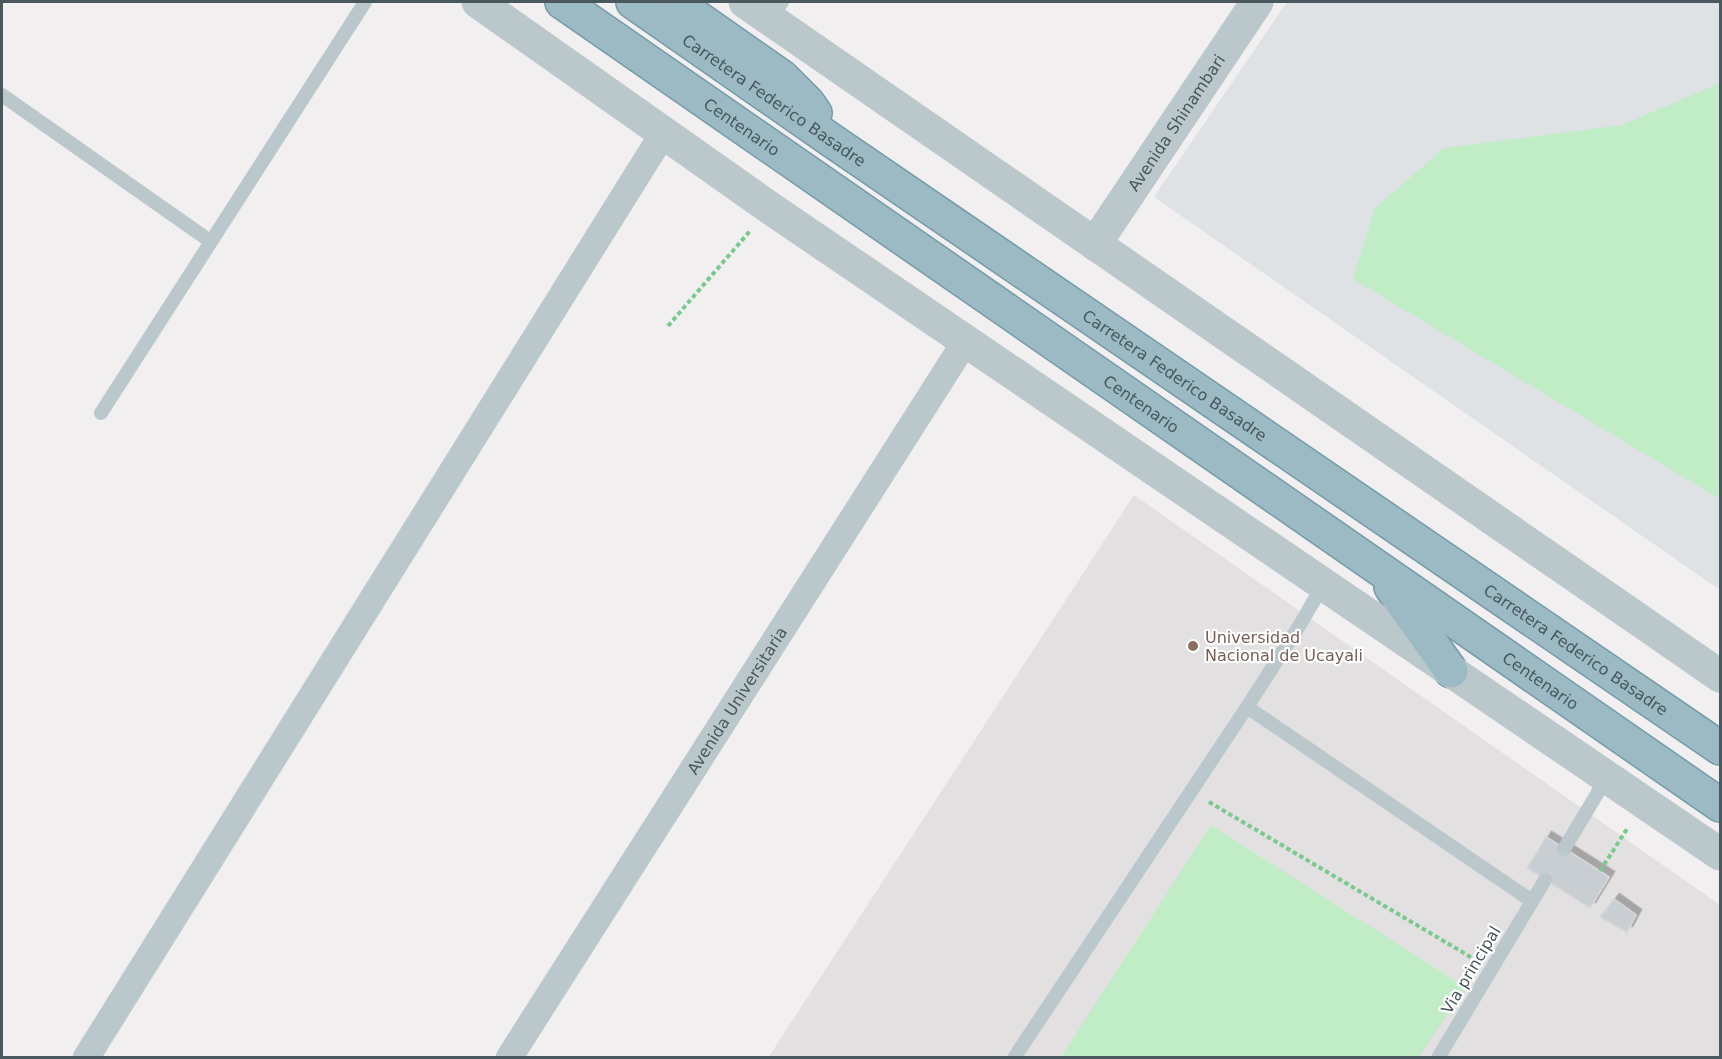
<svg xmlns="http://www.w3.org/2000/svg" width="1722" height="1059" font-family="'DejaVu Sans',sans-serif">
<defs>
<filter id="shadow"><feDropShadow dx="5.5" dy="-5.5" stdDeviation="0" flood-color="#0004"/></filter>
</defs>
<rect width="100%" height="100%" fill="#f2eff0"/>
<path fill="#e3e0e1" d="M1134,495L1720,905V1057L768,1058Z"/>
<path fill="#dee2e4" d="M1287,2H1720V590L1154,197Z"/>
<path fill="#c0edc5" d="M1720,83V499L1353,279L1375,208L1444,148L1622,125Z
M1211,825L1465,987L1419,1057H1061Z"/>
<path fill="#c9ced2" stroke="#d3d7da" stroke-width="1.5" filter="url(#shadow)" d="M1546,837L1609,877L1590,908L1527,868Z
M1614,899L1636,915L1627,932L1600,917Z"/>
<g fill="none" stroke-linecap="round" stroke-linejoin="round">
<defs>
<g id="trunk">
<path id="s3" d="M562,2L1720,805"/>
<path id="s4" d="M633,2L831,140L1720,748"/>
<path d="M675,2L782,77L808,103L815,113"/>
<path d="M1391,587L1451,671"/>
</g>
</defs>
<use href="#trunk" stroke="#749ba7" stroke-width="36"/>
<path stroke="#79ca8c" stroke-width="4" stroke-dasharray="4.5 3" stroke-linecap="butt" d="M668,326L750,231
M1209,802L1474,959
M1600,871L1627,829"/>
<path stroke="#bbc8cb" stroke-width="14" d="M770,19L782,2
M2,95L210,241
M101,413L365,2
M1247,707L1532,901
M1564,849L1597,794L1605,775
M1014,1058L1247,707L1301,623L1323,585
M1438,1058L1545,880"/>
<g stroke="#bbc8cb" stroke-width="27">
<path d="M86,1058L664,132"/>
<path id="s1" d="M509,1058L965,342"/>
</g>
<g stroke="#bbc8cb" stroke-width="33">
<path d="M478,2L770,208L1720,854"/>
<path d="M745,2L1720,676"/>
<path id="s2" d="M1095,244L1257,2"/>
</g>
<use href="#trunk" stroke="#9cbac4" stroke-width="33"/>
</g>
<circle fill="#8d6e63" stroke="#fff" stroke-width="2" cx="1193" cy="646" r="6"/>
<g text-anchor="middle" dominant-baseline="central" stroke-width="4.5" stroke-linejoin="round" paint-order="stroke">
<g font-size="16" fill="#48585c" stroke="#fff">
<text stroke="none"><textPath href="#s4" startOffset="172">Carretera Federico Basadre</textPath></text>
<text stroke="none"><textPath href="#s2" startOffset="146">Avenida Shinambari</textPath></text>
<text stroke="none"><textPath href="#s3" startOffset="219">Centenario</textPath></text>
<text stroke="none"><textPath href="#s4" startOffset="658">Carretera Federico Basadre</textPath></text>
<text stroke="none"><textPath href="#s3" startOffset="705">Centenario</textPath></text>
<text stroke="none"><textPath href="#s4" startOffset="1144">Carretera Federico Basadre</textPath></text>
<text stroke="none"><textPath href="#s3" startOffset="1191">Centenario</textPath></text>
<text stroke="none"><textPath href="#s1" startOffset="424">Avenida Universitaria</textPath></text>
<text transform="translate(1471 970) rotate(-59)">Via principal</text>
</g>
<g font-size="16" fill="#785e54" stroke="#fff" text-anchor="start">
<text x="1205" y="637">Universidad<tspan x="1205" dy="18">Nacional de Ucayali</tspan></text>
</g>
</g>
<rect width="1722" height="1059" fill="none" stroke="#48585c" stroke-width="6"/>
</svg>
